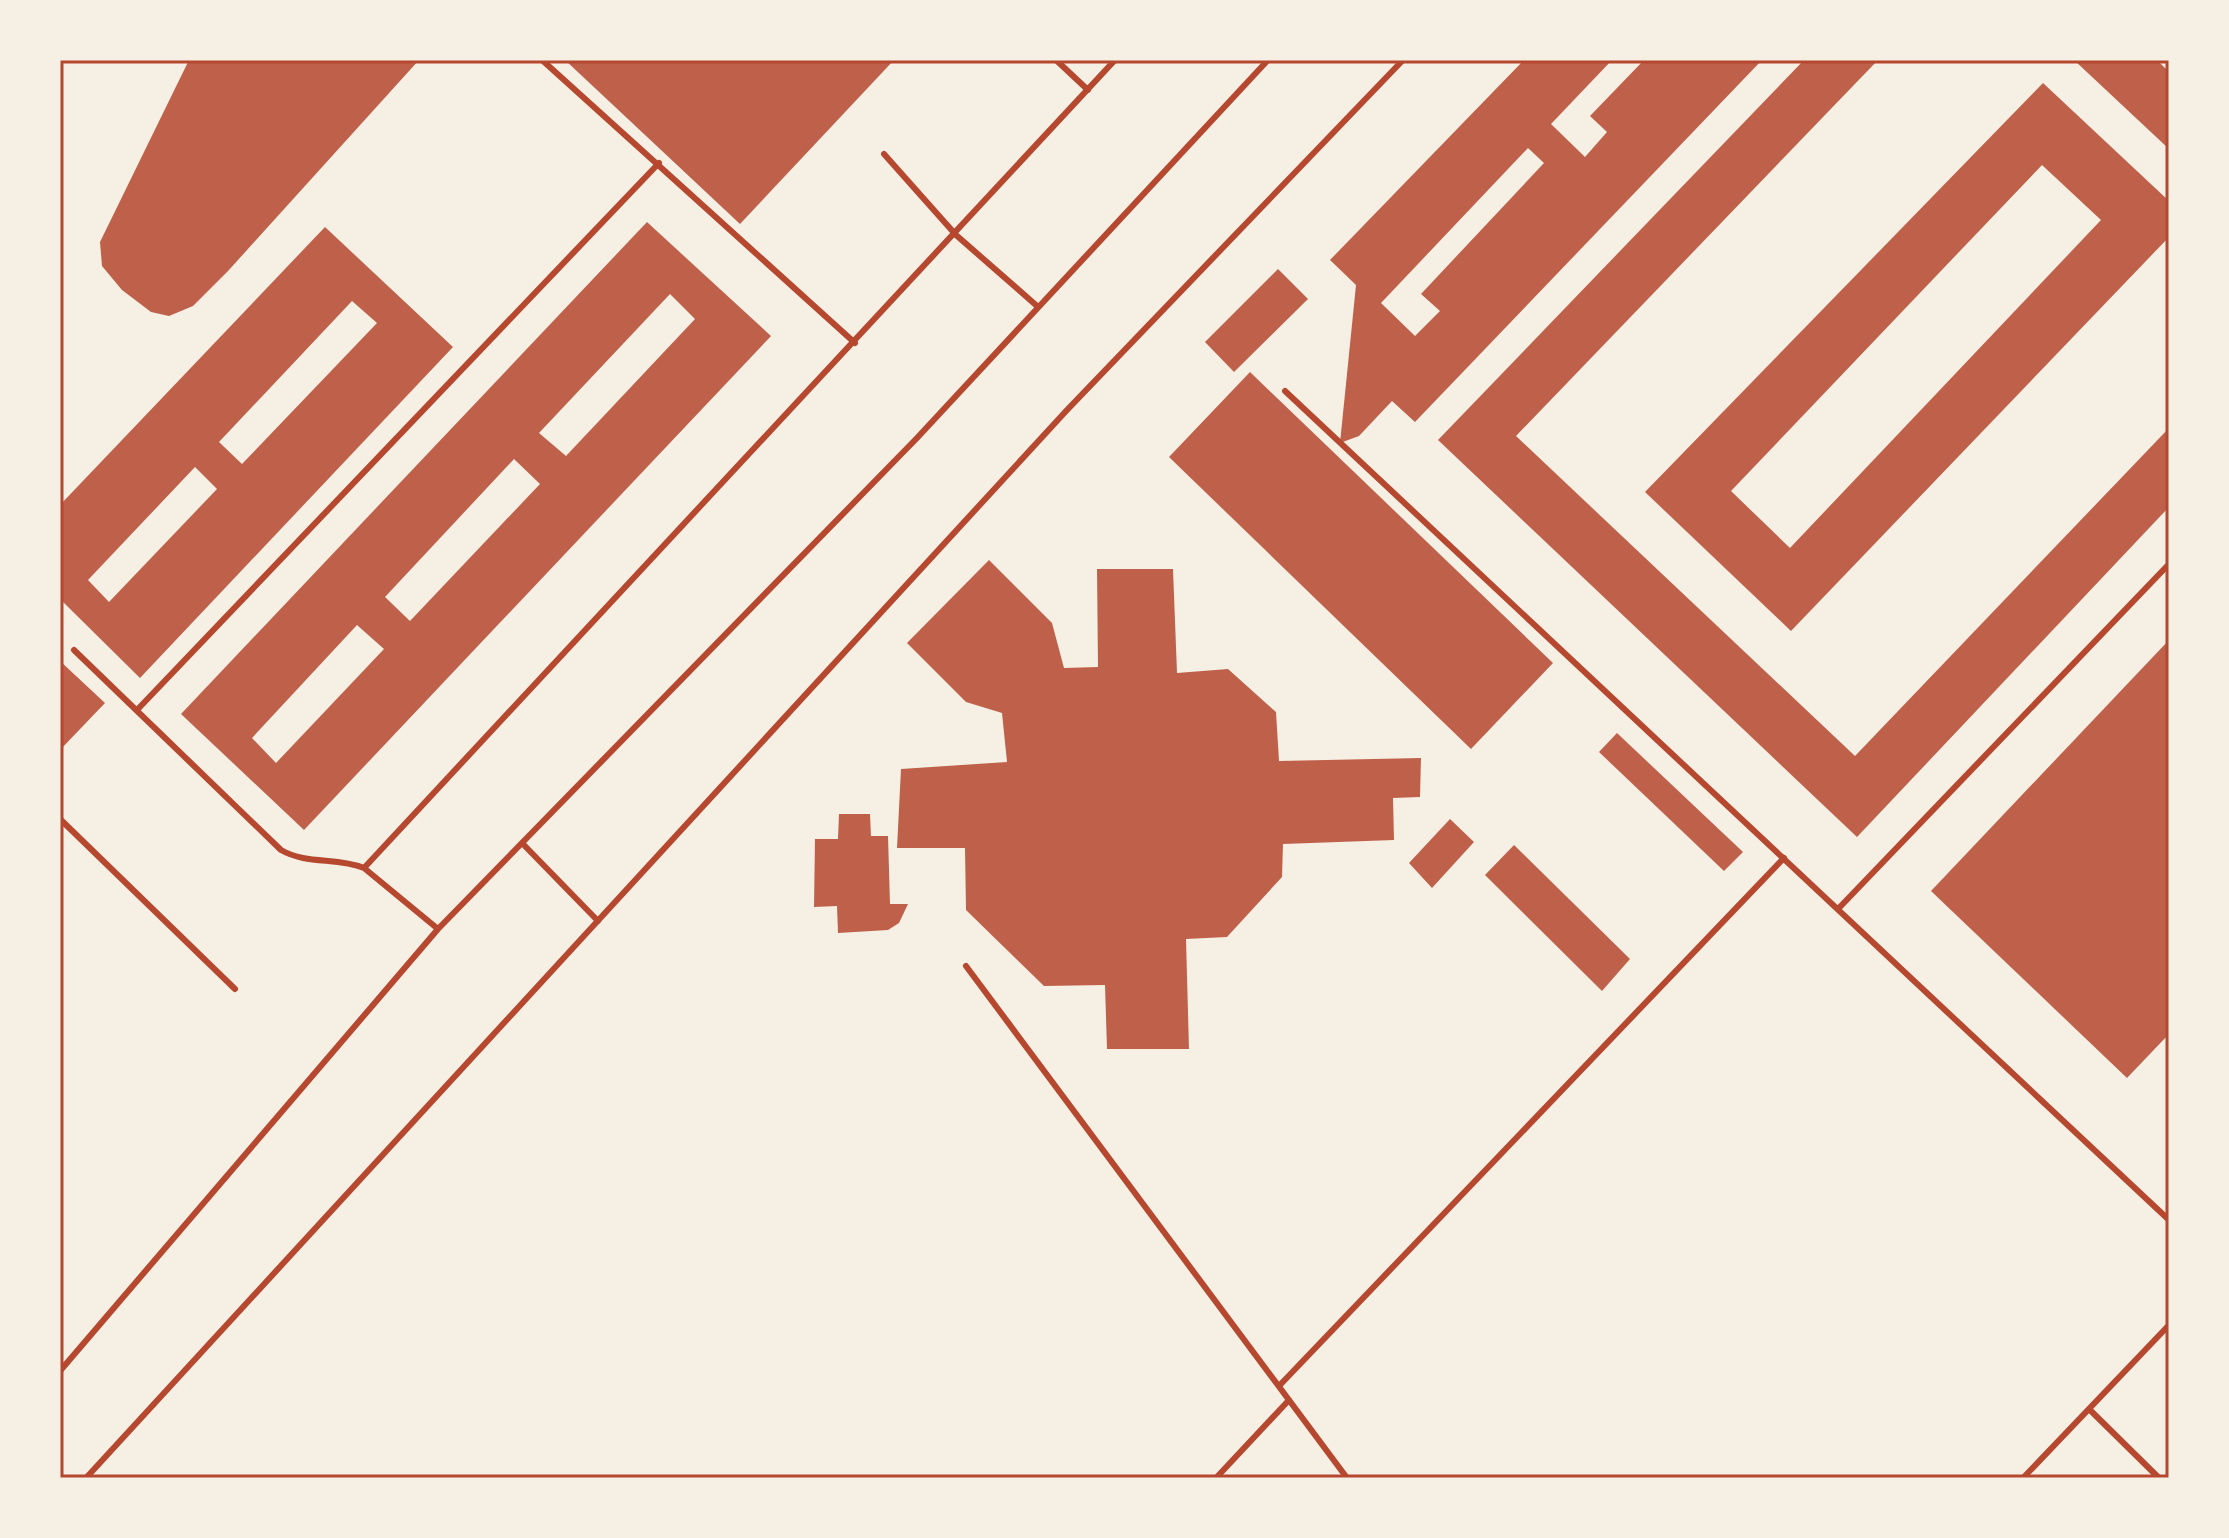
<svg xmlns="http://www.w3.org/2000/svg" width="2229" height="1538" font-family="Karla,sans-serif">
<rect width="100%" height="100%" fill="#f6efe4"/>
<path fill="#bf614a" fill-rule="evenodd" d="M189,60H419L228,271L193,306L169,316L151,312L122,290L102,266L100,242Z
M565,60H894L740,224Z
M1524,60H1612L1551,124L1585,157L1607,132L1590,116L1644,60H1762L1415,422L1392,401L1359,436L1340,443L1356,285L1330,260ZM1528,148L1544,163L1421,294L1440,311L1415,336L1381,303Z
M1804,60H1878L1516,436L1855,756L2169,428V507L1857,837L1438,440Z
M2074,60H2157L2169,72V149Z
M2043,83L2169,201V237L1791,631L1645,492ZM2042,165L2101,220L1790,548L1731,491Z
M647,222L771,336L304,830L181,714ZM670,294L695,319L566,456L539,433ZM514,459L540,484L410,621L385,597ZM357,625L384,649L276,763L252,738Z
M325,227L453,347L140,678L60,599V505ZM352,301L377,323L242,464L219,442ZM195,467L217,489L109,602L88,580Z
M1278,269L1308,299L1234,372L1205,342Z
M1250,372L1553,663L1471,749L1169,457Z
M989,560L1052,623L1064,668L1098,667L1097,569H1173L1177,673L1228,669L1276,712L1279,761L1421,758L1420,797L1393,798L1394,840L1283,844L1282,877L1227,937L1186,939L1189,1049H1107L1105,985L1044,986L966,910L965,848H897L901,769L1007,762L1002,713L966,702L907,643Z
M2169,640V1034L2127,1078L1931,891Z
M60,661L105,703L60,750Z
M1617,733L1743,852L1724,871L1599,752Z
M839,814H870L871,836H888L890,904H908L899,923L888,930L838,933L837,906L814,907L815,839H838Z
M1450,819L1474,842L1432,888L1409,863Z
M1514,845L1630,959L1602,991L1485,875Z"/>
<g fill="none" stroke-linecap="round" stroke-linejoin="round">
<path stroke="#b5482f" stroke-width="6" d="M542,60L855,343
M1056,60L1088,90
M884,154L956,235L1037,306
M1285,391L2169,1220
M74,650L281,850C307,865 336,857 364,868L438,929
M137,710L659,163
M60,819L235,989
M522,843L598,921
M364,868L1115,60
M1838,909L2169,564
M966,966L1347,1478
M60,1371L438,929L917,438L1268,60
M1279,1386L1784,858
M2089,1409L2159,1478
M86,1478L1067,410L1403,60
M1216,1478L1289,1400
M2023,1478L2169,1325"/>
</g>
<rect width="2229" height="1538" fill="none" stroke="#f6efe4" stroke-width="124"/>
<rect x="62" y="62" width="2105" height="1414" fill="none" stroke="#b5482f" stroke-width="3"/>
</svg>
